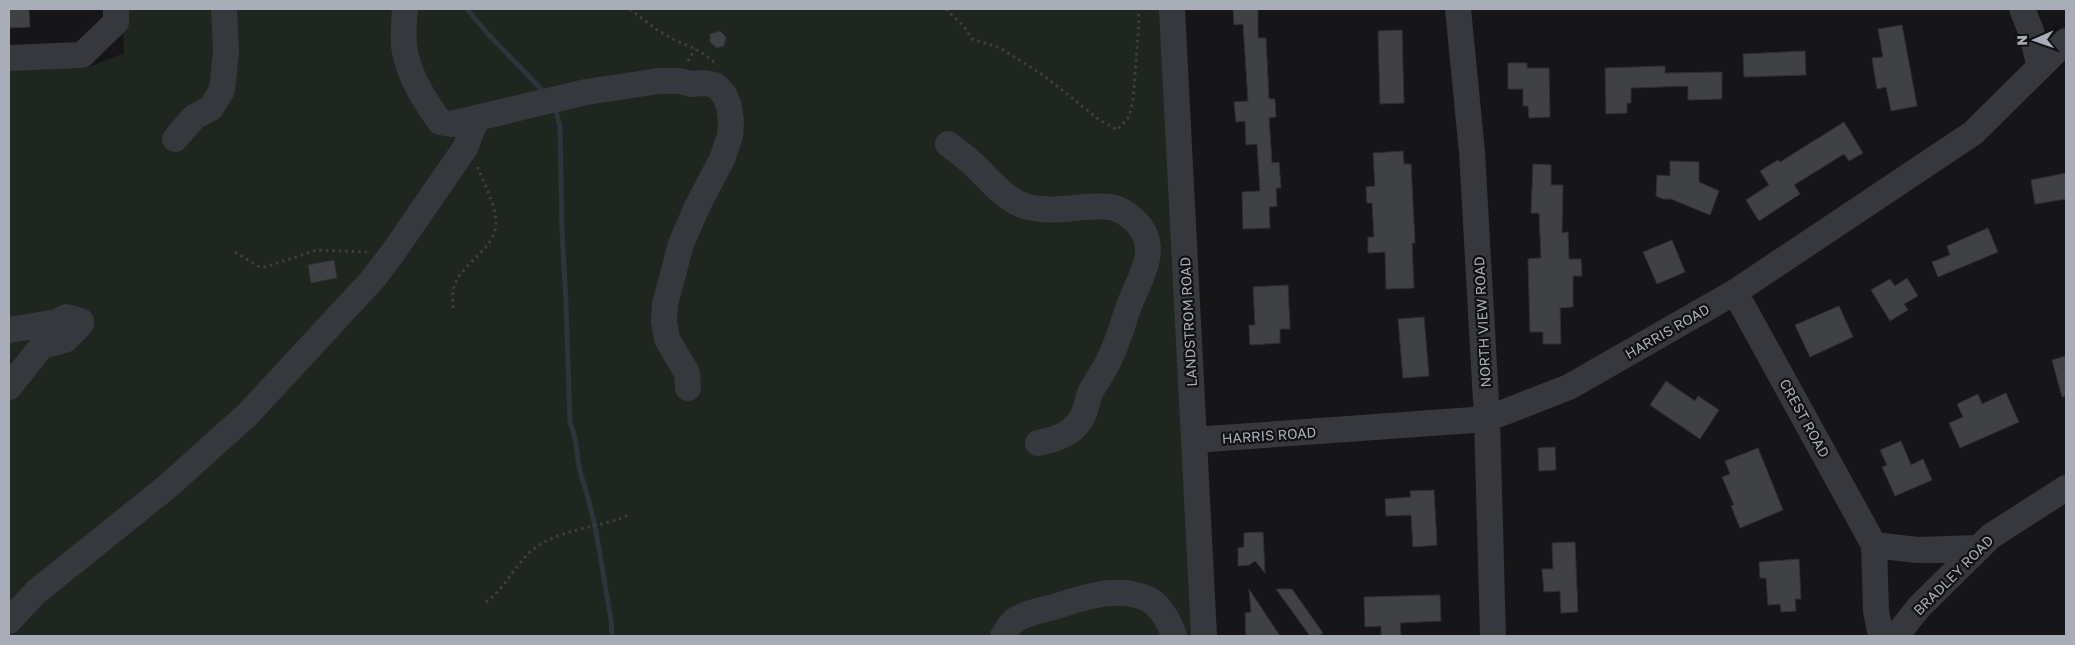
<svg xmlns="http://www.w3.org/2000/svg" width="2075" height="645" font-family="'Golos Text',sans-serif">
<rect width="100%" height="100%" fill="#161618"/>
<path fill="#1e261f" d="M122,9H1167L1200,636H9V69L89,67L124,53Z"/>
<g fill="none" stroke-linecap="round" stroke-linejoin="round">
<path stroke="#2c353c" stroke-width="5" d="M467,9L488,34L545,93
M555,108L560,126L562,231L566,303L570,423C578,439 576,458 581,475C597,521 602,572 611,619L612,636"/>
</g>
<path fill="#404145" stroke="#303034" d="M9,9H29L30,27L9,28Z
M1233,9H1258V38H1266L1269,99H1275L1276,117L1269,118L1272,163L1279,162L1281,188H1276L1277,206L1269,207L1270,228L1243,229L1242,192L1260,191L1257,144L1246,145L1245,121L1236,122L1234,102L1248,101L1243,24L1234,25Z
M1902,25L1917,106L1891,111L1886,87L1877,89L1872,58L1883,57L1878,29Z
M1402,30L1404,103L1380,104L1378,31Z
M720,31L726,37L724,46L717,48L710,42V34Z
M1805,51L1806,75L1744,77L1743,54Z
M1508,63H1527V68H1549L1550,117L1529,118L1528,106H1523V89H1508Z
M1665,66V73L1722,72V99L1688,100V86L1631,88V103H1627V113L1606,114L1605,68Z
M1844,122L1863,153L1849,161L1844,154L1794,185L1800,194L1759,221L1746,200L1769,185L1760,171L1778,160L1780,162Z
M1403,151L1404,164H1411L1415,243H1412L1414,288L1386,289L1385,252L1368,253V237H1374L1372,203H1367L1366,187L1375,186L1373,153Z
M1670,161L1699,162V182L1719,191L1710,215L1671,199H1663L1656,196L1657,175L1670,176Z
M1533,164L1551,165V185H1563L1562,233L1568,232L1569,259H1581L1582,276H1573V307L1560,308L1561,344H1543V332H1530L1528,259L1541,258L1539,213H1531Z
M2066,173V199L2035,204L2031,180Z
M1988,228L1998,252L1938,277L1932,262L1950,255L1947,246Z
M1672,240L1685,272L1657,284L1643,252Z
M334,260L337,278L311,283L308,265Z
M1907,278L1918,296L1904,304L1908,310L1890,321L1871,290L1890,279L1895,286Z
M1288,285L1290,329H1280V343L1250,345L1249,325H1255L1253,287Z
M1839,306L1853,337L1810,357L1795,325Z
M1424,317L1429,376L1403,378L1398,319Z
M2066,356V396L2062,397L2052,360Z
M1666,381L1695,401L1698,396L1719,410L1700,439L1650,405Z
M2006,393L2019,422L1960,448L1949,423L1963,417L1957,404L1978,394L1982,404Z
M1901,441L1911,465L1923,459L1932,480L1895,496L1882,467L1887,465L1880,450Z
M1555,447L1556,470L1539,471L1538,448Z
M1758,448L1783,510L1740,528L1731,506L1734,505L1722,477L1730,474L1725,461Z
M1434,490L1437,545L1413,547L1411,515L1386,516L1385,499L1411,497L1410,491Z
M1263,532L1265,573L1255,561L1249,565L1238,566V548L1244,547V533Z
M1575,542L1578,612L1561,613L1560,591L1544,592L1542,569H1553L1552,543Z
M1799,559L1801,599H1795L1796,611L1781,612L1780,604L1768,605L1766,578H1760L1759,562Z
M1249,589L1280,636H1246L1245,613L1251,612Z
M1276,589H1292L1323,633L1318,636H1310Z
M1440,595L1441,621L1400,623L1401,636H1381V626L1365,627L1364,597Z"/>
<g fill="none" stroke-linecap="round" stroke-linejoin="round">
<path stroke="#3d3f44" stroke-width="3" stroke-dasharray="2.5 4" stroke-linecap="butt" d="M630,9C644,20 658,32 675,40C690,47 703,51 715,63
M946,9L965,28L972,39L1000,48L1043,75L1097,118L1117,130L1129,117L1133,101L1139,22L1138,9
M688,61L695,49
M235,252L258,266L265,267L317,250L367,252
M453,308C452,297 452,287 458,278C472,255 501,245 495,214C492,198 483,181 477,166
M486,602C507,587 515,563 535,548C562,528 600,528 629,515"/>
<path stroke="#37383d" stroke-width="26" d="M405,9C404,23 402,38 405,52C410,78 425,101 440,122L451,124L586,92L659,81H680L691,84L704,83L715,85L724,94L729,106L731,122L730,136L722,159L697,207L681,244L665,304L664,322L667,339L687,373L688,388
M1172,9L1204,636
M1458,9L1472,152L1487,419L1493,636
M2022,9L2031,31L2040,67
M9,58L82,55L116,22V9
M175,139L194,117L211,108L222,90L226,52L224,9
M948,144C956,150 964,156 972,163C988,178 1005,201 1028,207C1055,214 1084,204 1111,207C1121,209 1129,215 1136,222C1162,248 1139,279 1129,306C1122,324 1118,343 1109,360C1104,371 1096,381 1090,393C1088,398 1087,405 1085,411C1077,432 1059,439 1038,443
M1735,292L1874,545L1917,550L1979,548
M9,330L57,322L66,317L81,321V324L65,340L42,346L9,387
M1194,440L1487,419L1569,387L1735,292L1973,133L2066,41
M1874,545L1876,611L1881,636
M9,621L36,592L168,486L248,414L372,280L392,254L465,148L477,118
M1003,636C1006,631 1010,624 1014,621C1025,613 1038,611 1050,608C1081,599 1117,584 1148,599C1161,606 1170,623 1174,636
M1896,636L1919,607L1991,536L2066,488"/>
</g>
<g text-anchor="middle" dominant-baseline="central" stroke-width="4.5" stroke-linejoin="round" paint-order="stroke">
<g font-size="14" fill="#a8adb8" stroke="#111113">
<text transform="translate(1188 322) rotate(-93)">LANDSTROM ROAD</text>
<text transform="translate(1482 322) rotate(-93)">NORTH VIEW ROAD</text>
<text transform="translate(1667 331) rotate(-30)">HARRIS ROAD</text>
<text transform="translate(1805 418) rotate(61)">CREST ROAD</text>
<text transform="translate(1269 435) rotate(-4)">HARRIS ROAD</text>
<text transform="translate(1953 575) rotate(-45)">BRADLEY ROAD</text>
</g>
</g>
<rect width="2075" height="645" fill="none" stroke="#a8adb8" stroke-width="20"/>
<g transform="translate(2035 40) rotate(268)" stroke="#111113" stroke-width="4" paint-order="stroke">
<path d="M0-4L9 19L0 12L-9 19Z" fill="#a8adb8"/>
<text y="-8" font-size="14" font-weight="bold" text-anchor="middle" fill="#a8adb8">N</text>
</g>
</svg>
